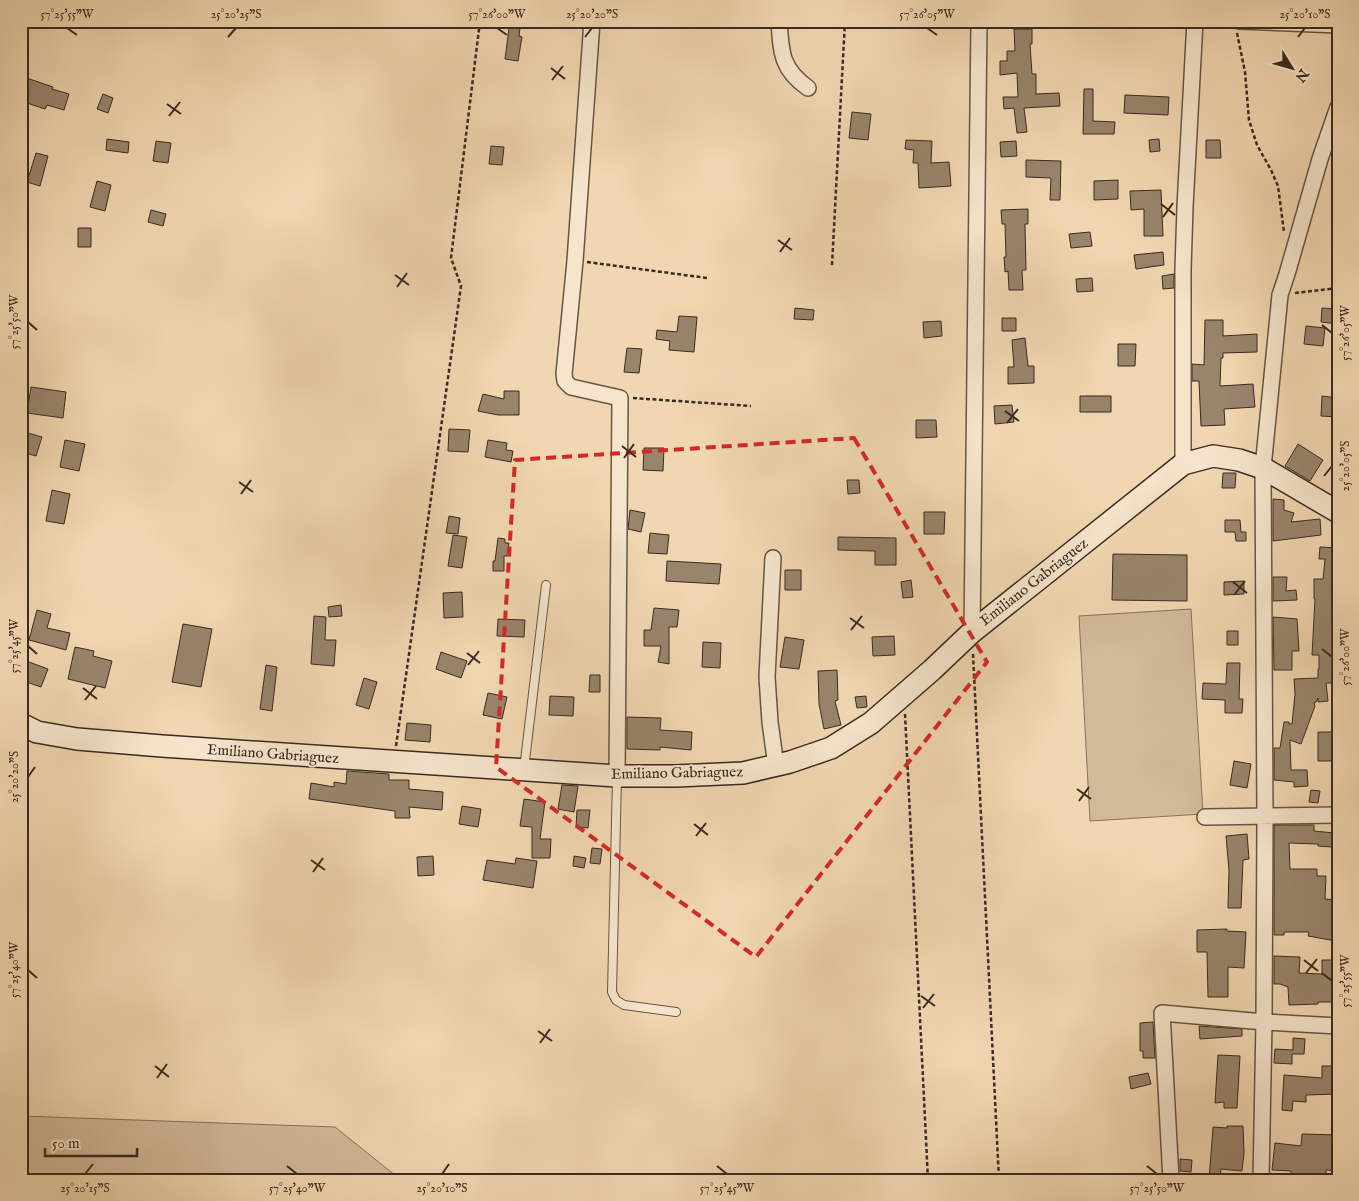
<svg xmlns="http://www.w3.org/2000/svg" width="1359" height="1201" font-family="'IM FELL English',serif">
<rect width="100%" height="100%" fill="#f1d7b1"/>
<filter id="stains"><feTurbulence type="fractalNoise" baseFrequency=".004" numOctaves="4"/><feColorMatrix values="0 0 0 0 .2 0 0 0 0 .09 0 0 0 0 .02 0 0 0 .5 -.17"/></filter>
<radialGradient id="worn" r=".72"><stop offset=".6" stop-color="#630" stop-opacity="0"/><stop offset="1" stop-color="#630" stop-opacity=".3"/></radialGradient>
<path fill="#d2ba99" stroke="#86725d" d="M1191,609L1203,814L1090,821L1079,616Z
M21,1116L335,1127L401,1180H21Z"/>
<path fill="#99846c" stroke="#3a2a21" d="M510,21H521L519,36L522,37L518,61L505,59Z
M1014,29H1032V44H1030L1032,74H1036V94L1059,93L1060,106L1024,108L1027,132L1017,133L1014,108L1004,109L1003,97H1018L1017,73L1000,75V61H1007V51H1015Z
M21,76L53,87L52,89L69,94L64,110L47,105L45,109L21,101Z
M1084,89H1093V121L1115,122L1114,134H1083Z
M103,94L113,98L108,113L97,109Z
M1125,95L1169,97L1168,115L1124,113Z
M852,112L871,114L868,140L849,138Z
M107,139L129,142L128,153L106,150Z
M1159,139L1160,151L1150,152L1149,140Z
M906,140L932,141L931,163L949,162L951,186L919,188L918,163H913L914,150L905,149Z
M1206,140H1220L1221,158H1206Z
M156,141L171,143L168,163L153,161Z
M1016,141L1017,156L1001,157L1000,142Z
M491,146L504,147L502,165L489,164Z
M36,153L48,156L40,186L27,182Z
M1026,160L1061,161L1060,200H1050L1051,178L1026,177Z
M1118,180V199L1094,200V181Z
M97,181L111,185L105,211L90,207Z
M1161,190L1163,236H1144V209L1131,210L1130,191Z
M1028,209V224H1025L1026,270H1022L1023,290H1009L1008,271L1005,272L1004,257H1006L1005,224H1002L1001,210Z
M151,210L166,214L163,226L148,222Z
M78,228H91V247H78Z
M1090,232L1092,246L1071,248L1069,234Z
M1163,252L1164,265L1136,269L1134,255Z
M1174,274V288L1163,289L1162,276Z
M1092,278L1093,291L1077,292L1076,279Z
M795,308L814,310L813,320L794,319Z
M1322,308L1338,309V324L1321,322Z
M679,316L697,317L694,352L669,350L670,341L656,339L657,330L677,332Z
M1002,318H1016V331H1002Z
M1205,320H1223V336L1257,334V352L1223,353V358H1221L1220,386L1253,384L1255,407L1224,409L1225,425L1201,426L1199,381H1192V364L1204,365Z
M941,321L942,336L924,338L923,322Z
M1306,326L1325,328L1323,346L1304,344Z
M1025,338L1028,366H1034V383L1008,384V367H1014L1012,340Z
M1118,344H1136L1135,366H1118Z
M627,348L642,349L639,373L624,372Z
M31,387L66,392L63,418L27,413Z
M504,391H519V415H498L478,411L483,394L504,399Z
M1080,396H1111V412H1080Z
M1322,396L1338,398V417L1321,416Z
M1012,405L1014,422L995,424L994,406Z
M916,420H936L937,437L916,438Z
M449,429L470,430L468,452L448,451Z
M21,431L42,437L36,456L21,452Z
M65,440L85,444L79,471L60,467Z
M488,440L507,443L506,450L513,451L511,462L485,457Z
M1298,444L1323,460L1310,481L1285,466Z
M644,448H664L663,471L643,470Z
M1223,473H1236L1235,488H1222Z
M847,480H859L860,493L848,494Z
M52,490L70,494L64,524L46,521Z
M1273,499L1284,500V510L1294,513L1291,522L1320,519L1321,535L1273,541Z
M630,510L645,513L641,532L628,529Z
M924,512H945L944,534H924Z
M449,516L460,518L458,534L446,533Z
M1225,520H1240L1241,532H1246V541H1236L1235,532H1225Z
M650,533L669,535L667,554L648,553Z
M453,535L467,537L462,568L448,566Z
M838,537L896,538V565H875V551L838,550Z
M498,538L505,539V543H509L507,556H504V571H493V561H495Z
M1320,547L1338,548V580L1335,621H1338V636H1332V683H1326L1328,701L1318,702V698L1316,702L1314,703L1315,706L1301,744L1290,740L1291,770H1307L1308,786L1294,787V782L1274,780V748H1280L1284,722H1289V724H1292L1295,694L1294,679L1318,678V669H1319V655H1312L1315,599H1314V579H1323L1325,559H1319Z
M1113,554L1187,555V601L1112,600Z
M667,561L721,564L719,584L666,581Z
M785,570H801V590H785Z
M1273,577H1287L1286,591L1296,590L1297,600L1273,601Z
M911,580L913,597L903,598L901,582Z
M1244,581V594L1224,595V582Z
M462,592L463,617L444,618L443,593Z
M341,605L342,616L329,617L328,607Z
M654,608L679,610L677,627H669V664L658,662L661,646H644V630H651Z
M37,610L51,614L47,628L70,633L66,650L29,640Z
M314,616L326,617L325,640H336L334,666L311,664Z
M1273,617L1297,619L1299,651H1292V670H1274Z
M498,619L525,620L524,637L497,636Z
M183,624L212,629L201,687L172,682Z
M1227,631H1238V645H1227Z
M894,636L895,655L873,656L872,637Z
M785,637L804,640L799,669L780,667Z
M703,642L721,643L720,668L702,667Z
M75,647L94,651L93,656L112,661L105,688L68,679Z
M441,652L467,661L461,678L436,669Z
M21,659L48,669L41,687L21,680Z
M1227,663H1240L1239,699H1243L1242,713H1225V700L1202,699L1203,683L1226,684Z
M266,665L277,667L272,711L260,709Z
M837,670L838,700L835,701L841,725L824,729L819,704L818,671Z
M590,675H600V692H589Z
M364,678L377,682L369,709L356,705Z
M488,693L507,697L502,719L483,715Z
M550,696L574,697L573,716L549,715Z
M866,696L867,707L857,708L855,697Z
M627,717L661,718L660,730L692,732L691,750L660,747V750L627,749Z
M407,723L431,725L430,742L405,740Z
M1318,732H1337V744H1335V761H1318Z
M1234,761L1251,764L1247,788L1230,785Z
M347,771L389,774V780H409V789L443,792L442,810L409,807L410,818H395V811L309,799L311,783L334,787V782L346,784Z
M562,785L578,786L574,812L558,809Z
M1311,790L1320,791L1318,803L1309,802Z
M524,799L545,802L540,839H551L550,858H532V827L520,826Z
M462,806L481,809L478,827L459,824Z
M577,810H590L588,828L576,827Z
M1274,825H1314V831L1334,833L1332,847L1318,846V844L1289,843L1290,869H1317V876H1326L1325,899L1337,900L1336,925H1338V932L1336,941L1308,936L1309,932H1284V935H1274Z
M1247,834L1249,859L1243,860L1241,908H1228L1229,870L1226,836Z
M592,848L602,849L600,864L590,863Z
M433,856L434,875L418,876L417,857Z
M574,856L586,858L584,868L573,866Z
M516,858L537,861L533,888L483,880L487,860L515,864Z
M1227,929V931L1246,932L1244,968L1228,967V997H1208L1207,952H1197V930Z
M1274,956L1300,957L1299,973L1322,974V960H1337L1336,984H1338V1002H1318V1004L1289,1005L1288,987L1280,984H1274Z
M1153,1022L1155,1058H1143V1051H1140V1023Z
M1199,1026L1242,1029V1036L1200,1039Z
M1293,1038L1305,1039L1304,1054H1292V1064L1274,1063L1275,1049L1293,1050Z
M1218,1055L1240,1056L1237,1108H1224V1102L1215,1103Z
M1322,1066H1337L1338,1094L1306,1095V1102L1293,1101L1292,1111L1282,1110L1284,1075L1322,1078Z
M1148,1073L1151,1084L1131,1089L1129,1077Z
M1227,1126H1243L1244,1153L1242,1171L1221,1169L1220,1180H1209L1213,1127L1227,1128Z
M1302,1134L1338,1135L1336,1162H1338V1171L1326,1170V1180H1291V1171L1272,1170L1275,1143L1301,1146Z
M1180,1159L1192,1160L1191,1172L1180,1171Z"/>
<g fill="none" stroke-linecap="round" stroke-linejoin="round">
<defs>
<path id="lane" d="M524,769L546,585
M617,778L612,992L616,1000L624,1005L676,1012"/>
<path id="street" d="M592,21L575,261L564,374L565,381L571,387L620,398L617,776
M779,21C781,52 781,69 808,88
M1239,21L1338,25
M1183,464V269L1185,207L1195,21
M773,558L767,677L770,722L776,766
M972,632L979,21
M1205,817L1338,815
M1171,1180L1162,1013L1264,1022L1338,1026
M1261,1180L1264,1022L1265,817L1263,468L1280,295L1287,274L1320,159L1338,107"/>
<path id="secondary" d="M21,724L37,732L77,739L162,746L617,776H676L743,773L790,762L831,748L871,723L932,670L972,632L1183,464L1213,456L1239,460L1263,468L1338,512"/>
</defs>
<use href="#lane" stroke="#685545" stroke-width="10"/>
<use href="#street" stroke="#685545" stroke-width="18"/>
<use href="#secondary" stroke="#3a2a21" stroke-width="24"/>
<path stroke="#3a2a21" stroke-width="2.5" stroke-dasharray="4 2.5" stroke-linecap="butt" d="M96,21H99
M1237,33L1245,72L1249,120L1257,145L1271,170L1278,186L1284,232
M587,262L707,278
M832,265L845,21
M1295,293L1338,288
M633,398L751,406
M973,654L999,1180
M905,714L928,1180
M396,746L461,286L451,258L480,21"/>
<use href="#lane" stroke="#f6e5cc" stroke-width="8"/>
<use href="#street" stroke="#f6e5cc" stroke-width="15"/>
<use href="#secondary" stroke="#f6e5cc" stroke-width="21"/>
</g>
<path fill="none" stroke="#d62828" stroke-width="4" stroke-dasharray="10 6" stroke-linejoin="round" d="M854,438L987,662L756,957L496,767L515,460Z"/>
<path fill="none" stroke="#3a2a21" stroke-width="2" d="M67,28L77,35M497,28L507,35M927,28L937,35M228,37L236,28M585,37L592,28M1298,37L1305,28M551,68L565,79M552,80L563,66M167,104L181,114M169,116L180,102M1161,204L1175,215M1163,217L1173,203M778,240L792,250M780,252L790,238M395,275L409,285M397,287L407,273M28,322L37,330M1322,325L1332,333M1005,411L1019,421M1007,423L1018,409M622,446L636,457M624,458L634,444M1324,476L1332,466M239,482L253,492M241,494L251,480M1233,582L1247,593M1234,595L1245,581M850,618L864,628M851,630L862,616M28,646L37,654M1322,649L1332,657M467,653L480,663M468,665L479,651M83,688L97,699M85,700L96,686M28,777L35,767M1077,789L1091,799M1079,801L1089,787M694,824L708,835M696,836L706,823M311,860L325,870M313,872L323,858M1304,960L1318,971M28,970L37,978M1306,973L1317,959M1322,973L1332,981M921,996L935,1006M923,1008L934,994M538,1031L552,1041M540,1043L550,1029M155,1066L169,1077M157,1078L167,1064M287,1166L297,1174M717,1166L727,1174M1147,1166L1157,1174M85,1174L93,1164M442,1174L449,1164"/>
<g text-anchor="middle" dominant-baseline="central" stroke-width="4" stroke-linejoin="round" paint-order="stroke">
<g font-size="15" fill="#3a2a21" stroke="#f6e5cc">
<text transform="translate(1034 582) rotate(-38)">Emiliano Gabriaguez</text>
<text transform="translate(273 754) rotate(4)">Emiliano Gabriaguez</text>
<text transform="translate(677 773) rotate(-1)">Emiliano Gabriaguez</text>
</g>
</g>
<rect width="1359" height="1201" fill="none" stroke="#f1d7b1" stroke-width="55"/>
<g transform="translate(1292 68) rotate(127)" stroke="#f6e5cc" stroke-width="4" paint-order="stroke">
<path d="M0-4L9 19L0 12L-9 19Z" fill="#3a2a21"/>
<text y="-8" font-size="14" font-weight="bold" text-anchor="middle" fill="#3a2a21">N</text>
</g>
<path d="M45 1148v8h92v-8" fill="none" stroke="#3a2a21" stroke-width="2.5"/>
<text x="52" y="1148" font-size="15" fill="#3a2a21" stroke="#f6e5cc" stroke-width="4" paint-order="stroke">50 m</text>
<rect x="28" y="28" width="1304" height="1146" fill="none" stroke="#3a2a21" stroke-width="2"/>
<g font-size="12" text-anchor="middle" fill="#3a2a21">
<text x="67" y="18">57°25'55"W</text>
<text x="236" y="18">25°20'25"S</text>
<text x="497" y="18">57°26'00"W</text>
<text x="592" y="18">25°20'20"S</text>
<text x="927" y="18">57°26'05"W</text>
<text x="1305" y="18">25°20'10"S</text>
<text transform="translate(14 322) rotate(-90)" y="4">57°25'50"W</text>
<text transform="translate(1345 333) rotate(-90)" y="4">57°26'05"W</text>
<text transform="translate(1345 466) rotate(-90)" y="4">25°20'05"S</text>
<text transform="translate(14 646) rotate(-90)" y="4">57°25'45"W</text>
<text transform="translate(1345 657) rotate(-90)" y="4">57°26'00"W</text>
<text transform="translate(14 777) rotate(-90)" y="4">25°20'20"S</text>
<text transform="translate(14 970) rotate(-90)" y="4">57°25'40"W</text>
<text transform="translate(1345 981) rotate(-90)" y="4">57°25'55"W</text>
<text x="85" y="1192">25°20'15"S</text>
<text x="297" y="1192">57°25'40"W</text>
<text x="442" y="1192">25°20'10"S</text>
<text x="727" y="1192">57°25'45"W</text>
<text x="1157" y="1192">57°25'50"W</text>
</g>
<rect width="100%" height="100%" filter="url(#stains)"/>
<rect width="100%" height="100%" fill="url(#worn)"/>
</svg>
